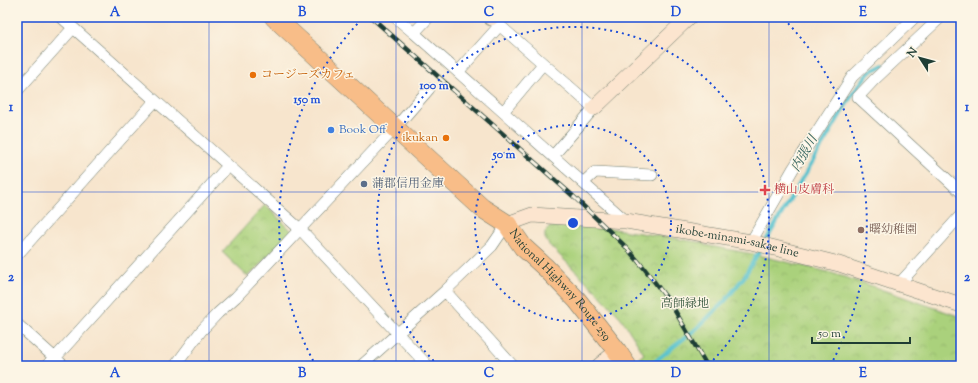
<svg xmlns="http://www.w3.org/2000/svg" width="978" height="383" font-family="'Sorts Mill Goudy','Noto Serif JP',serif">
<defs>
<pattern id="park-crowns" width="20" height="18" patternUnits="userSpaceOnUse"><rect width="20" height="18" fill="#aad17c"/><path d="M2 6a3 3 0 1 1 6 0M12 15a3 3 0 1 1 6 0" fill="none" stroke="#92b46c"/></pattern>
</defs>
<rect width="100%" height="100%" fill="#fcf5e5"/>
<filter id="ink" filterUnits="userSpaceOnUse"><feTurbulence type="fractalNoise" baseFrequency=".025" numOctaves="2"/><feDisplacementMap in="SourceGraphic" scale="8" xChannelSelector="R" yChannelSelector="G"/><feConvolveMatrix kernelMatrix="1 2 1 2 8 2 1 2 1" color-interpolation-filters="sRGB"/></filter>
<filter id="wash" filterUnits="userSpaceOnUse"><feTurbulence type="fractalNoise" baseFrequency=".012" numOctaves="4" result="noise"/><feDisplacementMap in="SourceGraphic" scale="16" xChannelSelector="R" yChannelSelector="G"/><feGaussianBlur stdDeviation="0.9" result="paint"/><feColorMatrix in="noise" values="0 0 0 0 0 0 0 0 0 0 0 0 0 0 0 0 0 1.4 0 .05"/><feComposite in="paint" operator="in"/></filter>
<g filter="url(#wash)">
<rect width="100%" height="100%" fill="#f7e5cd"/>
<path fill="url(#park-crowns)" stroke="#648758" d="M265,205L292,231L248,277L222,252Z
M555,225L583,226L608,228L704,243V245L753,254L828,272L860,282L961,317V366H629L644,354L621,318L596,291L549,245L545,238V232L549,228Z"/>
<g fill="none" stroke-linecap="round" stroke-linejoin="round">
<path stroke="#56c2cf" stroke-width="4" d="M765,242L852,95L869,72L883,65
M653,363L696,329L725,301L744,277L761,248"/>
</g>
</g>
<g filter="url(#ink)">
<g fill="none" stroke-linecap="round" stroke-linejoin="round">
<defs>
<path id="street" d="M61,17L300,229L428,366
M395,17L414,33L626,221
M490,17L594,108L553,156
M941,17L874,80L858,97L961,192
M414,33L429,17
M458,72L500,25
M17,91L73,28
M503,112L543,64
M583,183L595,172L652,175
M751,242L793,169L852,77L915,17
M17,255L155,101
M899,284L961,215
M445,291L513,366
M17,324L64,366
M46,366L55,358L228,166
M175,366L201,331L218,313L236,297L395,128L429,89
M361,366L445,291L492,246L507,224"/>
<g id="secondary">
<path d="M491,18L492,17"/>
<path d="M594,108L689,17"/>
<path id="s1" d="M507,224L532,215L626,221L751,242L839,264L961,305"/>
<path d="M599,366L617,351"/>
</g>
<g id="highway">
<path id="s2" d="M274,17L482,208L507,224L523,247L546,268L577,300L617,351L627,366"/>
</g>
</defs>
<use href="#street" stroke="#6b786a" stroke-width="12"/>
<use href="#secondary" stroke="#6b786a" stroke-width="16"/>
<use href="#highway" stroke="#6b786a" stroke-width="20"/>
<use href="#street" stroke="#fff" stroke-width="11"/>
<use href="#secondary" stroke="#fce5cf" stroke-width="15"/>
<use href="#highway" stroke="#f8bd88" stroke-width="19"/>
<defs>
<path id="rail" d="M371,17L573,196L626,247L644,268L671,304L707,366"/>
</defs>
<use href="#rail" stroke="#1f3d34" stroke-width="4.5"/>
<use href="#rail" stroke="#fcf5e5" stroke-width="3" stroke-dasharray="9" stroke-linecap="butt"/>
</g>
</g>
<path fill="none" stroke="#1d4ed8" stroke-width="1" stroke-opacity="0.55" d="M209,17V366M396,17V366M582,17V366M769,17V366M17,192H961"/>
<g fill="none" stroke="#1d4ed8" stroke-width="2" stroke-dasharray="2 4">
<circle cx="573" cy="223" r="98"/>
<path d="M438 365A196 196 0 1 1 708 365"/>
<path d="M316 366A294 294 0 0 1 362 19M784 19A294 294 0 0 1 830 366"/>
</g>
<g fill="#e8710a" stroke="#fcf5e5" stroke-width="1.5">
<circle cx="253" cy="75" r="4"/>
<circle cx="446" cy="138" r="4"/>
</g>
<circle fill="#3f7fe0" stroke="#fcf5e5" stroke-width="1.5" cx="331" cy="130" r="4"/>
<circle fill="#5c6f8a" stroke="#fcf5e5" stroke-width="1.5" cx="364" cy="184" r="4"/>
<path fill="#e0444e" stroke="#fcf5e5" stroke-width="1.5" d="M763 184h4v4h4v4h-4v4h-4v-4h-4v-4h4z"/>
<circle fill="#8d6e63" stroke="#fcf5e5" stroke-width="1.5" cx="861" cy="230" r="4"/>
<g text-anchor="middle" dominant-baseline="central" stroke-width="3" stroke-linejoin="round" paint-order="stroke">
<g font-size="12" fill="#c56008" stroke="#fcf5e5" text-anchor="start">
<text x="261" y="75">コージーズカフェ</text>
<text x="438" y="138" text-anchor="end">ikukan</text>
</g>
<g font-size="12" fill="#366cbe" stroke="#fcf5e5" text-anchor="start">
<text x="339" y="130">Book Off</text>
</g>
<g font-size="12" fill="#4e5e75" stroke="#fcf5e5" text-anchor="start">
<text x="372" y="184">蒲郡信用金庫</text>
</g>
<g font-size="12" fill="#be3a42" stroke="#fcf5e5" text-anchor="start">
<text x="774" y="190">横山皮膚科</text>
</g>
<g font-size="12" fill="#785e54" stroke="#fcf5e5" text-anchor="start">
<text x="869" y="230">曙幼稚園</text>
</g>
<g font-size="12" fill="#1f3d34" stroke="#fcf5e5">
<text stroke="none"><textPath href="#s1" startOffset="234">ikobe-minami-sakae line</textPath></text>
<text stroke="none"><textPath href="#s2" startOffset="393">National Highway Route 259</textPath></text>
</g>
<g font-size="12" fill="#3b5b42" stroke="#fcf5e5">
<text x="685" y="304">高師緑地</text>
</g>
<g font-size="13" font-style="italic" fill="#2d5e5b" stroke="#fcf5e5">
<text transform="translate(805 154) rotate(-60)">内張川</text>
</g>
</g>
<circle cx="573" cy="223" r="6" fill="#1d4ed8" stroke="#fcf5e5" stroke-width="2"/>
<g font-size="12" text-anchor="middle" font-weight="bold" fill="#1d4ed8" stroke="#fcf5e5" stroke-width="3" stroke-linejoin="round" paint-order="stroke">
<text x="434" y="89">100 m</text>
<text x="307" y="103">150 m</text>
<text x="504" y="158">50 m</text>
</g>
<rect width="978" height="383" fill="none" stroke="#fcf5e5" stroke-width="44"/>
<g transform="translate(920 58) rotate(306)" stroke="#fcf5e5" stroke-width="3" paint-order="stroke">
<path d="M0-3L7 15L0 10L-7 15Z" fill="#1f3d34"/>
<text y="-6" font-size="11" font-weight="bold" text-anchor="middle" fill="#1f3d34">N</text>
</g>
<path d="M812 337v6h98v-6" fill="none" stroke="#1f3d34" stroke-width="2"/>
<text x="818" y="337" font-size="12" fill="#1f3d34" stroke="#fcf5e5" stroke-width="3" paint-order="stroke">50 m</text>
<rect x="22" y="22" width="934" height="339" fill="none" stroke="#1d4ed8" stroke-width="1.5"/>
<g font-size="13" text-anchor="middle" font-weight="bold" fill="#1d4ed8">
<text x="115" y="16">A</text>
<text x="302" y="16">B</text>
<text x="489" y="16">C</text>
<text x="676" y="16">D</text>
<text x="863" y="16">E</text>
<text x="11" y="111">1</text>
<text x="967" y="111">1</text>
<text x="11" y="281">2</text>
<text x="967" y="281">2</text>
<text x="115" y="377">A</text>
<text x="302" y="377">B</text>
<text x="489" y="377">C</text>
<text x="676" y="377">D</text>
<text x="863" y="377">E</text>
</g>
</svg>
